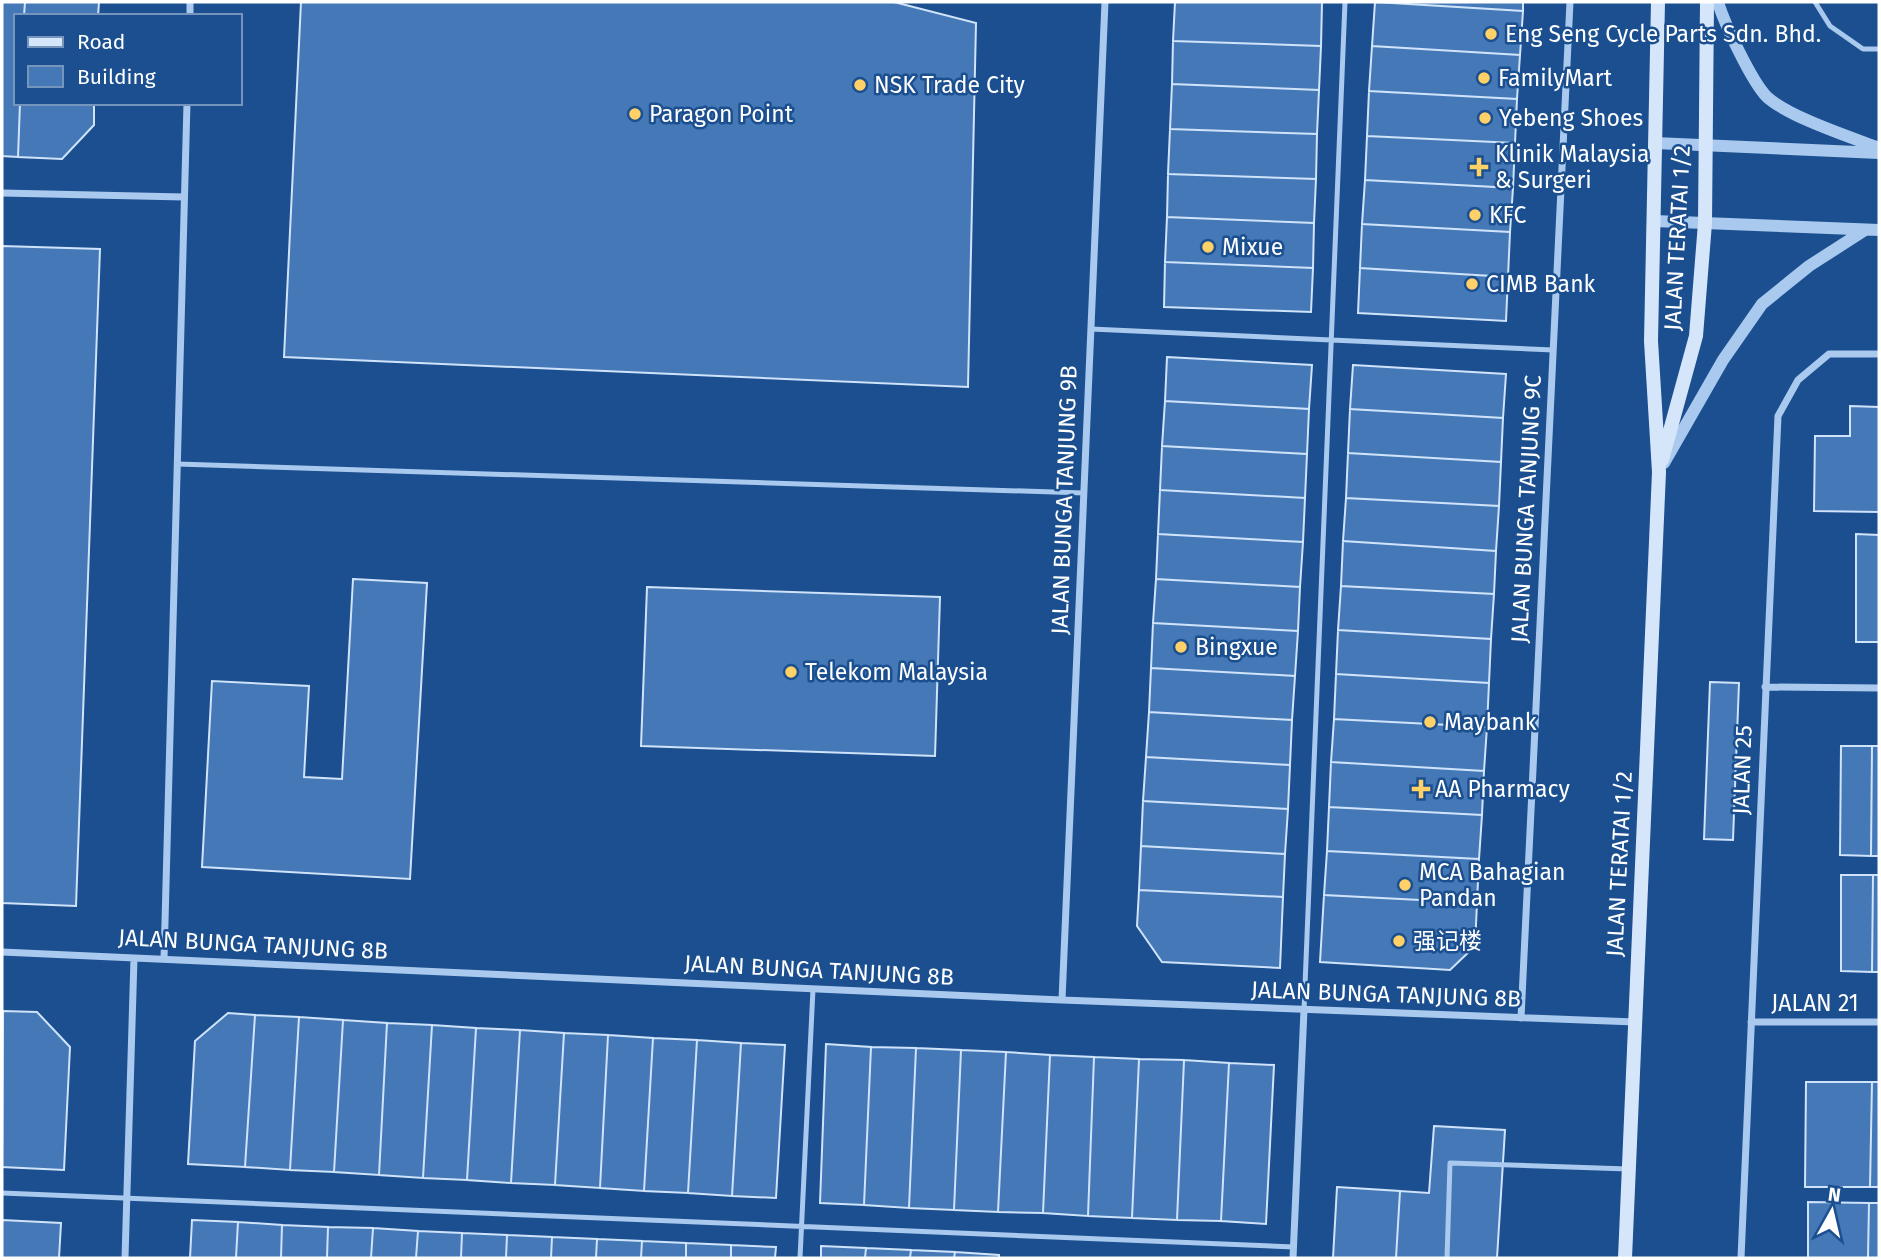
<svg xmlns="http://www.w3.org/2000/svg" width="1881" height="1260" font-family="'Fira Sans','Noto Sans SC',sans-serif">
<rect width="100%" height="100%" fill="#1b4f8f"/>
<path fill="#4478b7" stroke="#cfe3fa" stroke-width="2" d="M2,2H25L24,16H16V103H20L18,157L2,156Z
M25,2H99L98,16H24Z
M301,2H894L976,23L968,387L284,357Z
M1175,2H1322L1321,46L1173,41Z
M1375,2H1523V11Z
M1375,2L1523,11L1520,55L1372,46Z
M1173,41L1321,46L1319,90L1172,84Z
M1372,46L1520,55L1517,99L1369,91Z
M1172,84L1319,90L1317,134L1170,129Z
M1369,91L1517,99L1515,143L1367,136Z
M20,103H94V125L62,159L18,157Z
M1170,129L1317,134L1316,179L1168,174Z
M1367,136L1515,143L1513,188L1365,180Z
M1168,174L1316,179L1314,223L1167,217Z
M1365,180L1513,188L1510,232L1362,224Z
M1167,217L1314,223L1313,268L1165,262Z
M1362,224L1510,232L1508,277L1360,268Z
M2,246L100,249L76,906L2,903Z
M1165,262L1313,268L1311,312L1164,307Z
M1360,268L1508,277L1506,321L1358,313Z
M1167,357L1312,365L1309,409L1165,401Z
M1353,365L1506,374L1503,418L1350,409Z
M1165,401L1309,409L1307,454L1162,446Z
M1850,406L1879,407V512L1814,511L1815,436H1850Z
M1350,409L1503,418L1501,462L1348,453Z
M1162,446L1307,454L1305,498L1160,490Z
M1348,453L1501,462L1499,506L1346,498Z
M1160,490L1305,498L1303,542L1158,534Z
M1346,498L1499,506L1496,551L1343,541Z
M1158,534L1303,542L1300,587L1156,579Z
M1856,534L1879,535V642H1856Z
M1343,541L1496,551L1494,594L1341,586Z
M353,579L427,583L410,879L202,867L212,681L309,686L304,777L342,779Z
M1156,579L1300,587L1298,631L1153,623Z
M1341,586L1494,594L1491,639L1338,630Z
M647,587L940,597L935,756L641,746Z
M1153,623L1298,631L1295,676L1151,668Z
M1338,630L1491,639L1489,683L1336,674Z
M1151,668L1295,676L1292,720L1149,712Z
M1336,674L1489,683L1487,727L1334,719Z
M1710,682L1739,683L1733,840L1704,839Z
M1149,712L1292,720L1290,765L1146,757Z
M1334,719L1487,727L1484,771L1331,762Z
M1841,746H1872L1871,856L1840,855Z
M1872,746H1879V856H1871Z
M1146,757L1290,765L1288,809L1143,801Z
M1331,762L1484,771L1482,815L1329,807Z
M1143,801L1288,809L1285,854L1141,846Z
M1329,807L1482,815L1479,859L1327,851Z
M1141,846L1285,854L1283,897L1139,890Z
M1327,851L1479,859L1477,903L1324,895Z
M1841,875H1873L1872,972L1841,971Z
M1873,875H1879V972H1872Z
M1139,890L1283,897L1280,968L1162,962L1137,926Z
M1324,895L1477,903L1475,946L1450,970L1320,962Z
M3,1011L37,1012L70,1047L64,1170L2,1167Z
M228,1013L255,1015L245,1167L188,1164L195,1041Z
M255,1015L299,1017L290,1170L245,1167Z
M299,1017L343,1020L334,1172L290,1170Z
M343,1020L387,1023L379,1175L334,1172Z
M387,1023L432,1025L423,1178L379,1175Z
M432,1025L476,1028L467,1180L423,1178Z
M476,1028L520,1030L511,1183L467,1180Z
M520,1030L564,1033L555,1185L511,1183Z
M564,1033L608,1035L600,1188L555,1185Z
M608,1035L653,1038L644,1191L600,1188Z
M653,1038L697,1040L688,1193L644,1191Z
M697,1040L741,1043L732,1196L688,1193Z
M741,1043L785,1045L776,1198L732,1196Z
M826,1044L871,1047L864,1205L820,1203Z
M871,1047L916,1048L909,1208L864,1205Z
M916,1048L961,1050L954,1210L909,1208Z
M961,1050L1006,1052L998,1212L954,1210Z
M1006,1052L1050,1055L1043,1213L998,1212Z
M1050,1055L1094,1057L1088,1216L1043,1213Z
M1094,1057L1139,1059L1132,1218L1088,1216Z
M1139,1059L1184,1060L1177,1220L1132,1218Z
M1184,1060L1229,1063L1221,1221L1177,1220Z
M1229,1063L1274,1065L1266,1224L1221,1221Z
M1806,1082H1872L1870,1187H1805Z
M1872,1082H1879V1187H1870Z
M1434,1126L1505,1130L1497,1258H1396L1400,1191L1429,1193Z
M1337,1187L1400,1191L1396,1258H1333Z
M1808,1202L1869,1203L1868,1258H1808Z
M1869,1203H1879V1258H1868Z
M2,1220L61,1223L59,1258H2Z
M192,1220L238,1222L236,1258H190Z
M238,1222L282,1225L281,1258H236Z
M282,1225L328,1227L327,1258H281Z
M328,1227L373,1228L371,1258H327Z
M373,1228L418,1231L416,1258H371Z
M418,1231L462,1233L461,1258H416Z
M462,1233L507,1235L506,1258H461Z
M507,1235L552,1237L551,1258H506Z
M552,1237L597,1239L596,1258H551Z
M597,1239L642,1241L641,1258H596Z
M642,1241L686,1243V1258H641Z
M686,1243L731,1245V1258H686Z
M731,1245L776,1247L775,1258H731Z
M821,1246L866,1248L865,1258H821Z
M866,1248L911,1250L910,1258H865Z
M911,1250L955,1252L954,1258H910Z
M955,1252L999,1255V1258H954Z"/>
<g fill="none" stroke-linecap="round" stroke-linejoin="round">
<path stroke="#a9c9ee" stroke-width="5" d="M1815,2L1830,26L1863,49H1879
M1091,329L1553,350
M177,464L1084,493
M1304,1010L1345,2
M2,1193L1294,1247
M800,1258L813,989
M1447,1258L1450,1163L1628,1169"/>
<path stroke="#a9c9ee" stroke-width="7" d="M190,16V2
M2,193L184,197
M1765,687L1879,688
M2,952L1062,1000L1635,1022
M164,959L187,103
M1062,1000L1105,2
M1521,1018L1570,2
M1751,1022H1879
M125,1258L134,958
M1293,1258L1304,1010
M1741,1258L1778,416L1798,380L1829,354H1879"/>
<path stroke="#a9c9ee" stroke-width="12" d="M1718,2C1724,23 1752,82 1767,97C1789,117 1850,137 1879,148
M1655,143L1879,153
M1654,221L1879,230
M1664,463L1723,360L1762,304L1809,266L1865,230"/>
<path stroke="#d6e6fa" stroke-width="14" d="M1662,460L1696,336L1705,223L1707,2
M1625,1258L1659,472L1651,341L1658,2"/>
</g>
<g fill="#ffd166" stroke="#1b4f8f" stroke-width="2.5">
<circle cx="1491" cy="34" r="7"/>
<circle cx="1484" cy="78" r="7"/>
<circle cx="860" cy="85" r="7"/>
<circle cx="635" cy="114" r="7"/>
<circle cx="1485" cy="118" r="7"/>
<path d="M1475.5 156.5h7v7h7v7h-7v7h-7v-7h-7v-7h7z"/>
<circle cx="1475" cy="215" r="7"/>
<circle cx="1208" cy="247" r="7"/>
<circle cx="1472" cy="284" r="7"/>
<circle cx="1181" cy="647" r="7"/>
<circle cx="791" cy="672" r="7"/>
<circle cx="1430" cy="722" r="7"/>
<path d="M1417.5 778.5h7v7h7v7h-7v7h-7v-7h-7v-7h7z"/>
<circle cx="1405" cy="885" r="7"/>
<circle cx="1399" cy="941" r="7"/>
</g>
<g text-anchor="middle" dominant-baseline="central" stroke-width="5" stroke-linejoin="round" paint-order="stroke">
<g font-size="23" fill="#fff" stroke="#1b4f8f" text-anchor="start">
<text x="1505" y="34">Eng Seng Cycle Parts Sdn. Bhd.</text>
<text x="1498" y="78">FamilyMart</text>
<text x="874" y="85">NSK Trade City</text>
<text x="649" y="114">Paragon Point</text>
<text x="1499" y="118">Yebeng Shoes</text>
<text x="1495" y="154">Klinik Malaysia<tspan x="1495" dy="26">&amp; Surgeri</tspan></text>
<text x="1489" y="215">KFC</text>
<text x="1222" y="247">Mixue</text>
<text x="1486" y="284">CIMB Bank</text>
<text x="1195" y="647">Bingxue</text>
<text x="805" y="672">Telekom Malaysia</text>
<text x="1444" y="722">Maybank</text>
<text x="1435" y="789">AA Pharmacy</text>
<text x="1419" y="872">MCA Bahagian<tspan x="1419" dy="26">Pandan</tspan></text>
<text x="1413" y="941">强记楼</text>
</g>
<g font-size="23" fill="#fff" stroke="#1b4f8f">
<text transform="translate(1677 238) rotate(-87)">JALAN TERATAI 1/2</text>
<text transform="translate(1064 500) rotate(-88)">JALAN BUNGA TANJUNG 9B</text>
<text transform="translate(1526 509) rotate(-87)">JALAN BUNGA TANJUNG 9C</text>
<text transform="translate(1742 770) rotate(-88)">JALAN 25</text>
<text transform="translate(1619 864) rotate(-87)">JALAN TERATAI 1/2</text>
<text transform="translate(253 944) rotate(3)">JALAN BUNGA TANJUNG 8B</text>
<text transform="translate(819 970) rotate(3)">JALAN BUNGA TANJUNG 8B</text>
<text transform="translate(1386 994) rotate(2)">JALAN BUNGA TANJUNG 8B</text>
<text x="1815" y="1003">JALAN 21</text>
</g>
</g>
<rect width="1881" height="1260" fill="none" stroke="#ffffff" stroke-width="7"/>
<rect x="14" y="14" width="228" height="91" fill="#1b4f8f" stroke="#7695bc" stroke-width="2"/>
<rect x="28" y="37" width="35" height="10" fill="#d6e6fa" stroke="#7695bc" stroke-width="2"/>
<text x="77" y="49" font-size="21" fill="#ffffff">Road</text>
<rect x="28" y="66" width="35" height="21" fill="#4478b7" stroke="#7695bc" stroke-width="2"/>
<text x="77" y="84" font-size="21" fill="#ffffff">Building</text>
<g transform="translate(1832 1211) rotate(8)" stroke="#1b4f8f" stroke-width="5" paint-order="stroke">
<path d="M0-5L12 26L0 18L-12 26Z" fill="#ffffff"/>
<text y="-10" font-size="19" font-weight="bold" text-anchor="middle" fill="#ffffff">N</text>
</g>
</svg>
